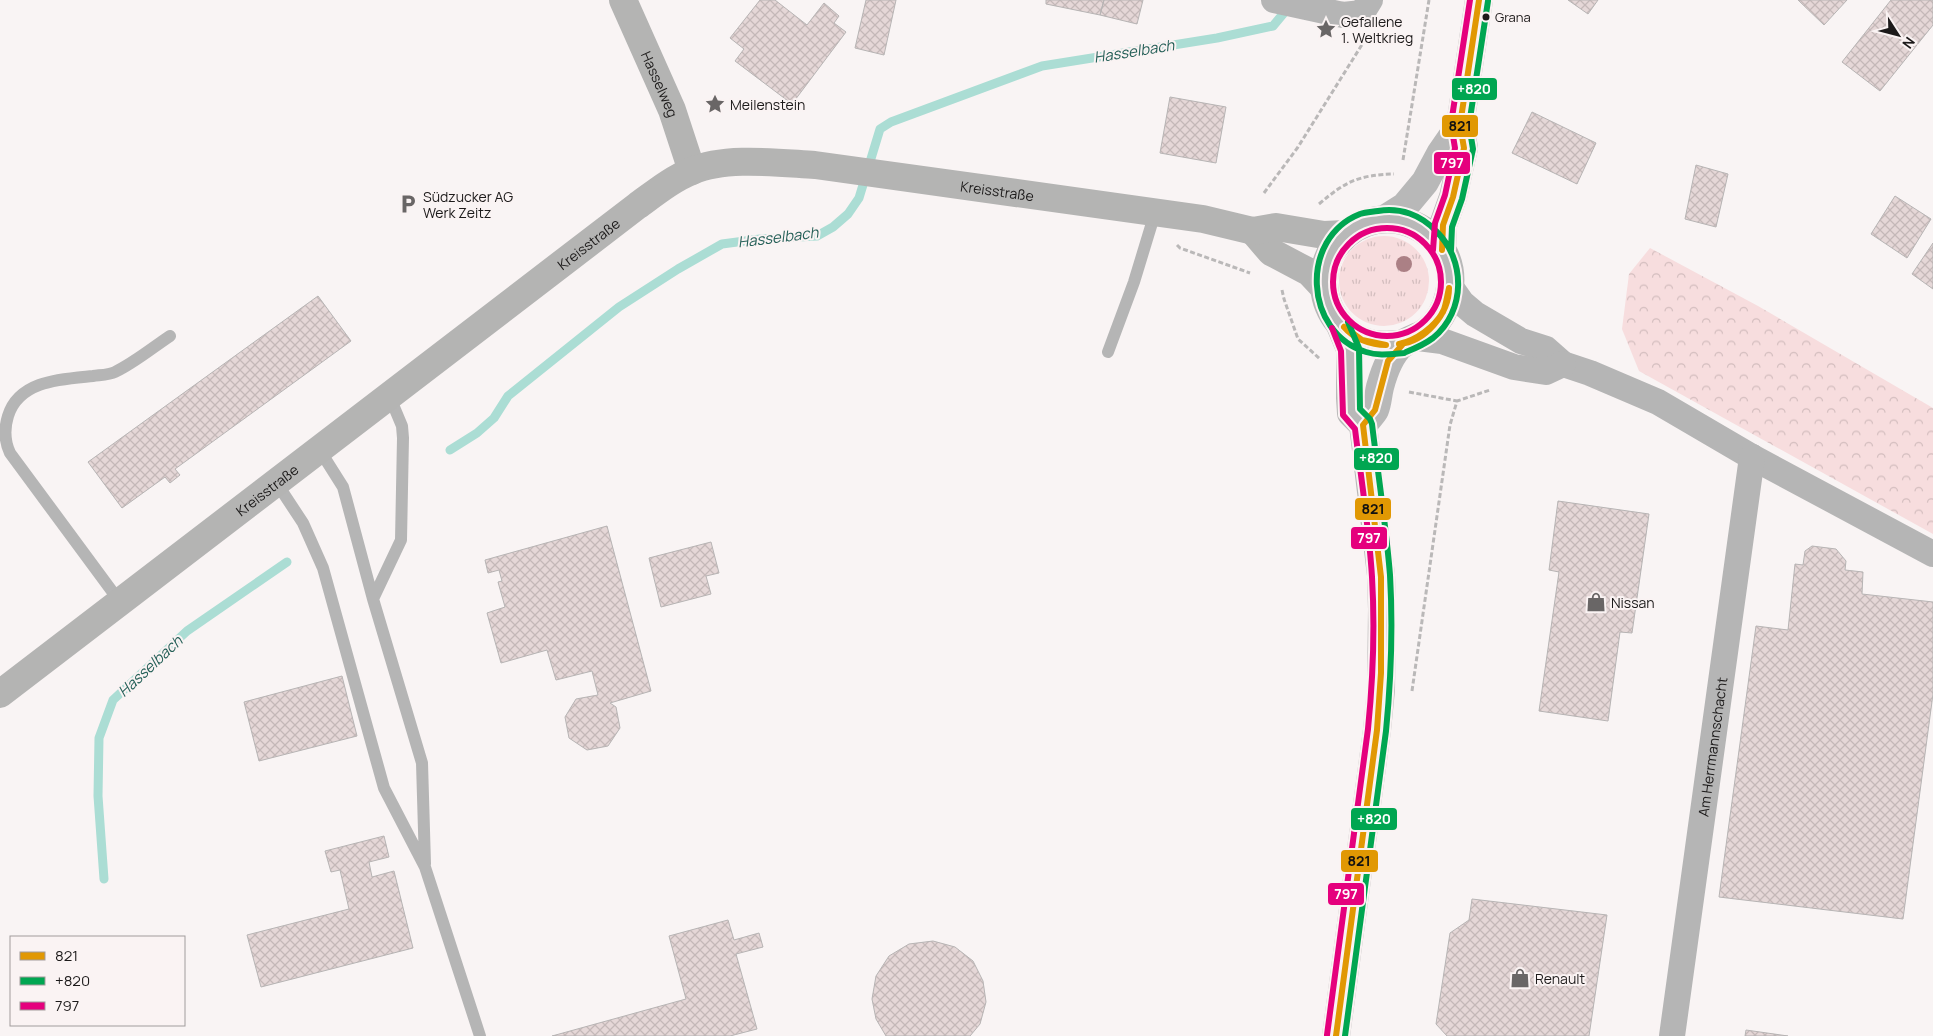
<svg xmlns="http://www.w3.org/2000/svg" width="1933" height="1036" font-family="Manrope,sans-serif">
<defs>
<pattern id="grass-tufts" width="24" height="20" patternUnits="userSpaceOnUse" patternTransform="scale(1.25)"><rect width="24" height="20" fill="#f7ddde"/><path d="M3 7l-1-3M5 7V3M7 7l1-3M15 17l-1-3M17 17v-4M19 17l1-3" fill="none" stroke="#d3bdbe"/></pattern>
<pattern id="forest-crowns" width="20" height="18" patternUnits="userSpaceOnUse" patternTransform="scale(1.25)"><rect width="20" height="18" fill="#f7ddde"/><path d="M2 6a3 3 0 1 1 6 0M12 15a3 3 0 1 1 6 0" fill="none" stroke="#d3bdbe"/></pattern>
<pattern id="building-cross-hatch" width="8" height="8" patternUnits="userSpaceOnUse" patternTransform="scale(1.25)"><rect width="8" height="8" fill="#e5d7d7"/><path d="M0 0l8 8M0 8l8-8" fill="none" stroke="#c4b8b8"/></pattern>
</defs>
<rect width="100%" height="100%" fill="#f9f4f4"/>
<path fill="url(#grass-tufts)" d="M1339 281a45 45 0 1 1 90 0a45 45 0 1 1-90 0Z"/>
<path fill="url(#forest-crowns)" d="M1650,248L1758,306L1933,408V534L1639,371L1622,329L1629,274Z"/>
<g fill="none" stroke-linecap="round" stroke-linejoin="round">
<path stroke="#abddd4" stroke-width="9" d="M450,450L477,433L494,418L508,396L619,307L678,269L722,244L760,239L817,236L833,227L848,214L859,198L880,129L891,122L1042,66L1217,38L1273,26L1288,8
M104,879L98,796L99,738L113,700L187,631L287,562"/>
</g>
<path fill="url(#building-cross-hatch)" stroke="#b7b4b4" d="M760,0H775L807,25L824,3L839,16L834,23L846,32L792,104L735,61L744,49L730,38Z
M866,0H896L884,55L855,48Z
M1046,0H1104L1100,15L1046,4Z
M1104,0H1143L1137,24L1100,15Z
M1568,0H1598L1588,14Z
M1798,0H1847L1824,25Z
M1891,0H1933V25L1880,91L1842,62Z
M1170,97L1226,107L1216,163L1160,153Z
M1532,112L1596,143L1577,184L1512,153Z
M1696,165L1728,174L1716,227L1685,219Z
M1895,196L1931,219L1907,258L1871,234Z
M1933,243V289L1912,274Z
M318,296L351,341L175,469L180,475L170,483L165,477L122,508L88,462Z
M1558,501L1649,514L1632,633L1620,632L1608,721L1539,711L1559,572L1549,570Z
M607,526L651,691L610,703L616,707L620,728L608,746L587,750L569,738L565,717L576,699L598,695L592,671L556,680L547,650L501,663L487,613L505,607L498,582L502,581L499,570L488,573L485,560Z
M711,542L719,573L706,576L711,594L661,607L649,558Z
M1812,546L1836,549L1846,561L1845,570L1863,572L1862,594L1933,602V694L1903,919L1719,897L1756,626L1788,630L1795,564L1803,565L1805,551Z
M342,676L357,736L259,761L244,702Z
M384,836L389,857L369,862L372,877L394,871L413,948L261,987L247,935L349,909L340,870L331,872L325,851Z
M1472,899L1607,915L1589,1036H1447L1436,1024L1450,933L1469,920Z
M728,920L734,940L759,933L763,947L736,954L757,1029L730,1036H552L686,999L669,936Z
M933,941L955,947L973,961L983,981L986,1002L980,1024L970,1036H886L876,1019L872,999L876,976L889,956L909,944Z
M1746,1030L1788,1036H1745Z"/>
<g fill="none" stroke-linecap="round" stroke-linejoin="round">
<path stroke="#bab8b8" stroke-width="3" stroke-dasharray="5 2.5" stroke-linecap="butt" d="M1403,160L1429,0
M1264,193L1298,147L1363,43
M1319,204C1346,181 1359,175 1394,174
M1177,245L1180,248L1250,273
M1282,290L1284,299L1298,339L1320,359
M1409,392L1457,401
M1412,691L1450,425L1457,401L1490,390"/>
<path stroke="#b5b5b5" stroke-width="12" d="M1108,352L1134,282L1155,213
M319,449L343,487L373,599L422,763L425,864
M276,482L303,523L323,568L384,788L425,867L480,1036
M373,599L401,540L403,438L402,426L389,395
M120,602L10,453C4,440 4,429 8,416C19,380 62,379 93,376C100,375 109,375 115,372C134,363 152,348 170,336"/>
<g stroke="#b5b5b5" stroke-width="26">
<path d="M1274,0L1343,15L1362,13L1370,0"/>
<path d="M1450,286L1462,303L1475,314L1521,341L1546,349L1563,364L1590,373L1658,402L1752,457L1933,554"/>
<path d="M1418,338L1442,341L1514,367L1546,372L1563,364"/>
<path id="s1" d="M1672,1036L1752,457"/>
</g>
<g stroke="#b4b4b3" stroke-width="28">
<path id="s2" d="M623,0L672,110L692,171"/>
<path d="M1253,231L1271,252L1309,272L1324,288"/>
<path id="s3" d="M0,694L637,206C655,193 672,179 692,171C725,156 779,163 815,165L1203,219L1253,231L1276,227L1324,235L1345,234"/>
</g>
<path stroke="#b8b8b8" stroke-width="28" d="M1386,218L1405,206L1425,182L1440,154L1460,125
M1442,250L1443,225L1453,197L1464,148L1460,125L1479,0
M1363,425C1367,420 1372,415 1375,410C1378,403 1378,395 1380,387C1384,372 1390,355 1402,344C1409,339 1419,337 1426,332C1438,323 1446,309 1449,294C1462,229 1381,193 1339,242C1329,252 1324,266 1324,280C1323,308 1341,335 1369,343C1380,346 1392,345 1403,344
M1336,1036L1377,730L1381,690L1382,609L1381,575L1363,425L1351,413L1350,398V349L1340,325"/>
<defs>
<path id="bus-1" d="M1442,250L1443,225L1453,197L1464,148L1460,125L1479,0
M1344,327L1362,340L1386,345
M1344,327C1354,339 1371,345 1386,345
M1399,344C1417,340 1434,327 1443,312C1446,305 1447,296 1449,288
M1399,344C1425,342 1449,314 1449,288
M1336,1036L1377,730L1381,673V577L1363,425L1375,410L1388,361L1403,344"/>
<path id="bus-2" d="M1451,250L1452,227L1462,199L1473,149L1469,125L1488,1
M1404,353C1391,354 1378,356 1366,352C1304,333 1299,238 1360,214C1366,212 1372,212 1378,211C1400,207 1421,215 1436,231C1466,260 1466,311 1433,338C1425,344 1416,348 1406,352
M1345,1036L1386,731C1391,680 1393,627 1390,575C1386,525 1378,474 1372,424L1370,419L1360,409L1359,348L1348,322"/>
<path id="bus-3" d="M1333 282a54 54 0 1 1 108 0a54 54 0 1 1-108 0Z
M1433,250L1435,223L1445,195L1455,148L1451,124L1470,0
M1327,1035L1368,729C1373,679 1375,627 1372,577C1369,527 1361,478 1355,429L1343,415L1341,351L1332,328"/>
</defs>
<use href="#bus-1" stroke="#faf3f3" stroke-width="10"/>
<use href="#bus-2" stroke="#faf3f3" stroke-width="10"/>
<use href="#bus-3" stroke="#faf3f3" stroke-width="10"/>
<use href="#bus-1" stroke="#e19803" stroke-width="6"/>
<use href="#bus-2" stroke="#00a651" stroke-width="6"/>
<use href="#bus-3" stroke="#e5007d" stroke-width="6"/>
</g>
<circle fill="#ab8085" cx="1404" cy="264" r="8"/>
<defs>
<symbol id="sight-bare" viewBox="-9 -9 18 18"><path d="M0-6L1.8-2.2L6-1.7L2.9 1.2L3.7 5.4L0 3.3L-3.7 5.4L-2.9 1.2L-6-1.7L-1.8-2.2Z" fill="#696666" stroke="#faf3f3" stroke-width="2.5" paint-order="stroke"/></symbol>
<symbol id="parking-bare" viewBox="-9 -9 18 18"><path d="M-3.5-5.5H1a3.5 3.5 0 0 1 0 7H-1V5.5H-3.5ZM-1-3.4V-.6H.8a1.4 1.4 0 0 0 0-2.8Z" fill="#696666" stroke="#faf3f3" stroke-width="2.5" paint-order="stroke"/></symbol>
<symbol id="shop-bare" viewBox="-9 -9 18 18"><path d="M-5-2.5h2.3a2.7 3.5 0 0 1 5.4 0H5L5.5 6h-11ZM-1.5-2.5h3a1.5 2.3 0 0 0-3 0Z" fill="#696666" stroke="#faf3f3" stroke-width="2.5" paint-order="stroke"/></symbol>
</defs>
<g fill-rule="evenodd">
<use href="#sight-bare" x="1312" y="15" width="28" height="28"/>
<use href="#sight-bare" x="701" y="90" width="28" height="28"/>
<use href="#parking-bare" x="394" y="190" width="28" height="28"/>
<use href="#shop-bare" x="1582" y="588" width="28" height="28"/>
<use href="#shop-bare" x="1506" y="964" width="28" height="28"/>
</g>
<circle fill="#1c1a1a" stroke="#faf3f3" stroke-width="2" cx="1486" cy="17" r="4.5"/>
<g text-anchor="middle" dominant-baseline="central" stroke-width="4" stroke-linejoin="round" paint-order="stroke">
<g font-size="13" fill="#1c1a1a" stroke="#faf3f3" text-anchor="start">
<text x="1495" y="17">Grana</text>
</g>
<g font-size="14" fill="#1c1a1a" stroke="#faf3f3" text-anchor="start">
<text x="1341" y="21">Gefallene<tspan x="1341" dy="16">1. Weltkrieg</tspan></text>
<text x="730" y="104">Meilenstein</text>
<text x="423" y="196">Südzucker AG<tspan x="423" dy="16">Werk Zeitz</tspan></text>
<text x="1611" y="602">Nissan</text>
<text x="1535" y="978">Renault</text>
</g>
<g font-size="14" fill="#1c1a1a" stroke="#faf3f3">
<text stroke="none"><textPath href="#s2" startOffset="92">Hasselweg</textPath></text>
<text stroke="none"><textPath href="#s3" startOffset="1176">Kreisstraße</textPath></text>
<text stroke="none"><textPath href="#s3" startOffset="741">Kreisstraße</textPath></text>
<text stroke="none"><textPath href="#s3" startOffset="336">Kreisstraße</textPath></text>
<text stroke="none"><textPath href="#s1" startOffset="292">Am Herrmannschacht</textPath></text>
</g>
<g font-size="15" font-style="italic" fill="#245f57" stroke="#faf3f3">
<text transform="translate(1134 51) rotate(-9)">Hasselbach</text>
<text transform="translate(778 237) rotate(-7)">Hasselbach</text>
<text transform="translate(150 666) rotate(-43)">Hasselbach</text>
</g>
</g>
<g stroke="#faf3f3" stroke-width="2">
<rect x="1451" y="77" width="47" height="24" rx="5" fill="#00a651"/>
<rect x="1441" y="114" width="38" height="24" rx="5" fill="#e19803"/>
<rect x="1433" y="151" width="38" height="24" rx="5" fill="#e5007d"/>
<rect x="1353" y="447" width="47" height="24" rx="5" fill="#00a651"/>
<rect x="1354" y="497" width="38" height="24" rx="5" fill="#e19803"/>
<rect x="1350" y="526" width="38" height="24" rx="5" fill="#e5007d"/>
<rect x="1350" y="807" width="48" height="24" rx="5" fill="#00a651"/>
<rect x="1340" y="849" width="39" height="24" rx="5" fill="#e19803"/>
<rect x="1327" y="882" width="38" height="24" rx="5" fill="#e5007d"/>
</g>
<g font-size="14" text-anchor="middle" font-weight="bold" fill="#fff">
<text x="1474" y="94">+820</text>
<text x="1452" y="168">797</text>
<text x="1376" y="463">+820</text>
<text x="1369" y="543">797</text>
<text x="1374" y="824">+820</text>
<text x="1346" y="899">797</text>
</g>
<g font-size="14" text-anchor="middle" font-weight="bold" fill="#111">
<text x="1460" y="131">821</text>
<text x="1373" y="514">821</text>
<text x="1359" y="866">821</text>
</g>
<rect x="10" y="936" width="175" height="90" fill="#faf3f3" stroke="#a19c9c"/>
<rect x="20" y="952" width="25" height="8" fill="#e19803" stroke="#a19c9c"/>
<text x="55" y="961" font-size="15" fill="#1c1a1a">821</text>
<rect x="20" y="977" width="25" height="8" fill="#00a651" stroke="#a19c9c"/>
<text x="55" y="986" font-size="15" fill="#1c1a1a">+820</text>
<rect x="20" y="1002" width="25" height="8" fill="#e5007d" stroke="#a19c9c"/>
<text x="55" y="1011" font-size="15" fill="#1c1a1a">797</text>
<g transform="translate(1898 35) rotate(126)" stroke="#faf3f3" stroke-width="4" paint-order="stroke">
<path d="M0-4L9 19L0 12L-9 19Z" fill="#1c1a1a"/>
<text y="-8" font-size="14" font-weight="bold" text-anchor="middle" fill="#1c1a1a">N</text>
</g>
</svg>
